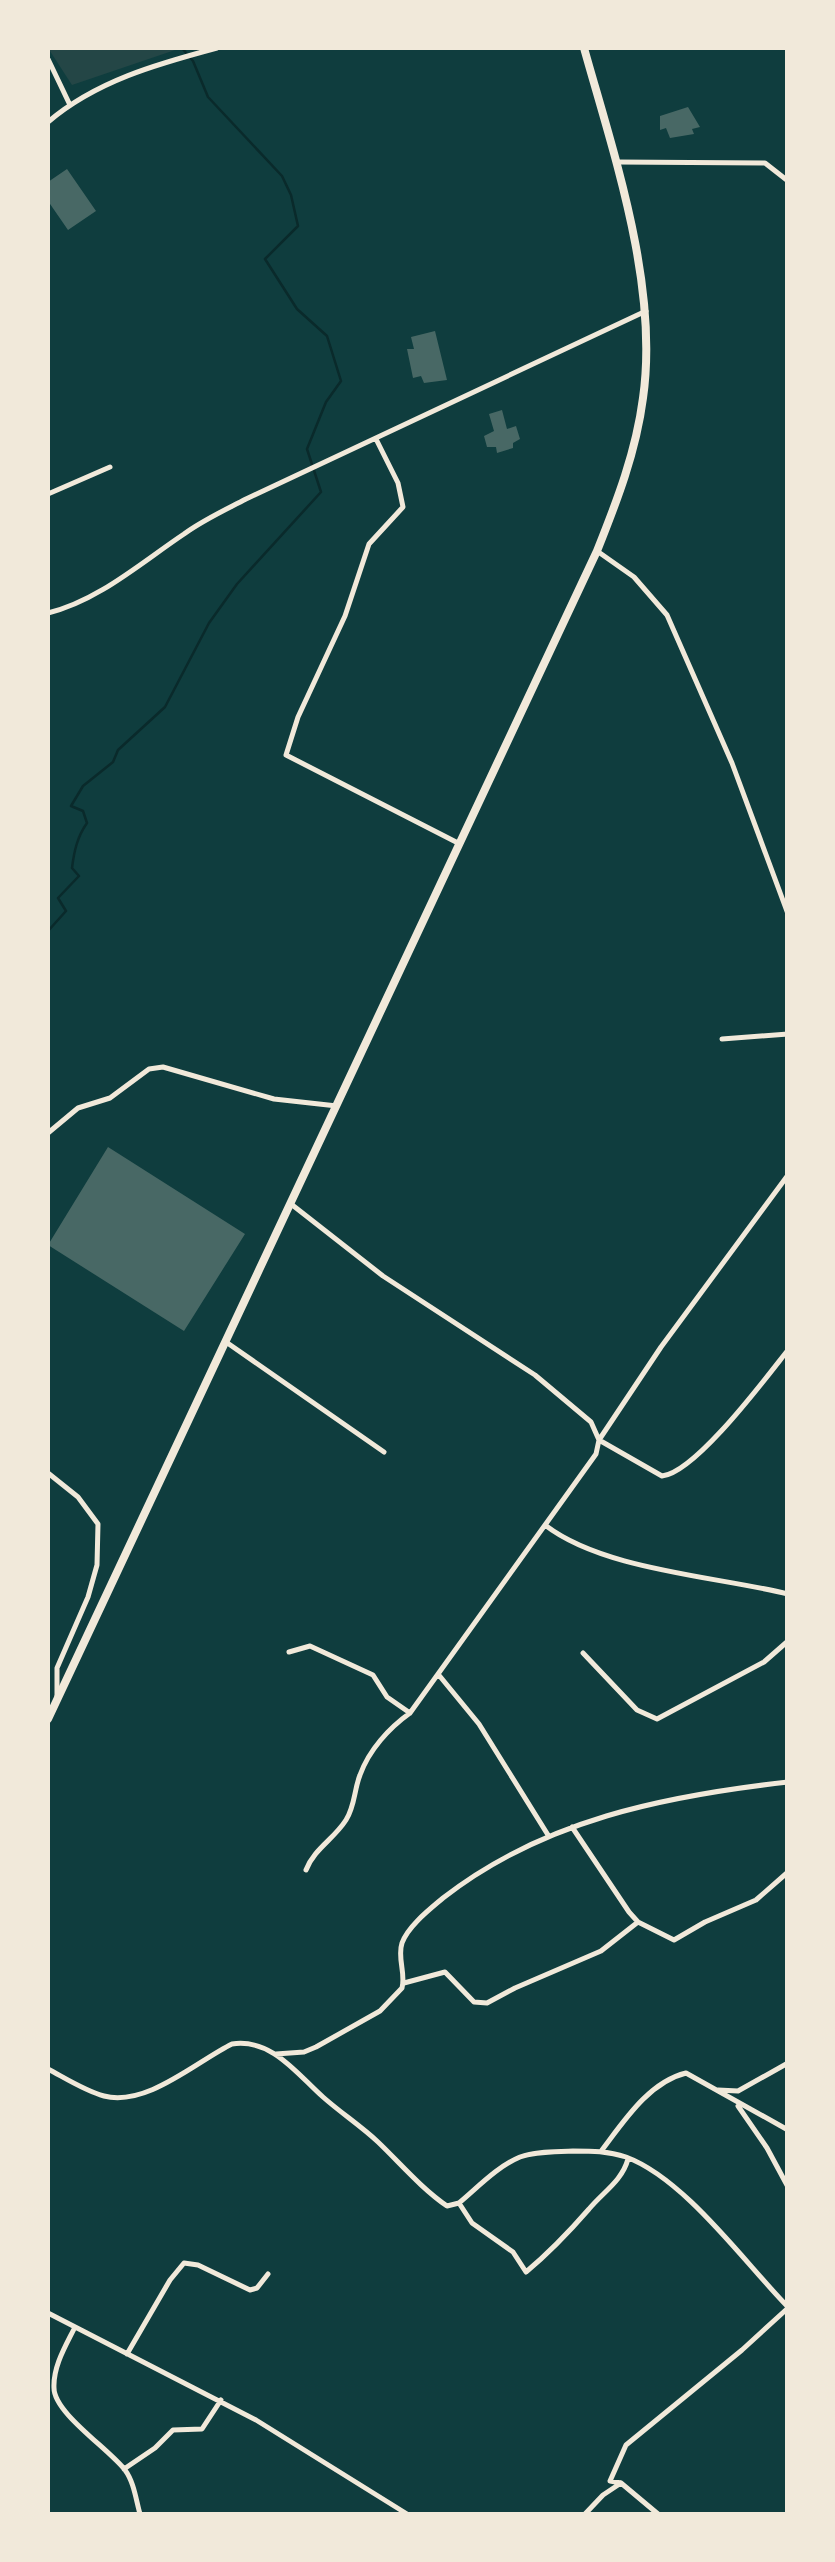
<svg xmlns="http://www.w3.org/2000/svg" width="835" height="2562" font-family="Arial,sans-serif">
<rect width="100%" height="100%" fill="#0f3d3e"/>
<path fill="#244646" d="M48,48H181L72,85Z"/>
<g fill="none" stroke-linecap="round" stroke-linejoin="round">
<path stroke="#0a2a2b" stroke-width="2.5" d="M48,931L66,911L58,898L79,876L72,868C74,852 77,837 87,823L83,811L71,806L83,786L113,762L118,750L165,707L209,623L237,584L321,492L307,449L326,402L341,381L327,336L297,309L265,259L298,226L291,195L282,176L208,97L193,61L182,48"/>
</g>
<path fill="#486865" d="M688,107L700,127L692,129L694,134L670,138L666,128L660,130V116Z
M67,169L96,211L68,230L48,201V182Z
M435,331L447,380L424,383L421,376L413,378L407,349H414L411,337Z
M502,410L507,429L516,426L520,439L513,443V448L497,453L496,447H487L484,436L494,431L489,414Z
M108,1147L245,1234L184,1331L48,1245Z"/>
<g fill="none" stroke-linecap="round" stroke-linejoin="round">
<path stroke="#f1e9da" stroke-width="5" d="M48,59L69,103
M48,122C96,81 157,64 217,48
M617,162L765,163L788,181
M376,439L398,483L403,507L369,544L345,616L298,717L286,755L458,843
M48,494L110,467
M597,551L634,577L667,615L732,763L788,914
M48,613C98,601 142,562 184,534C203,520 225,510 246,499L646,311
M722,1039L788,1034
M48,1133L78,1108L110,1098L149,1069L163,1067L274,1099L337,1106
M291,1204L383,1276L535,1375L591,1422L599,1440L662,1476C695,1473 765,1379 788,1350
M226,1342L384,1452
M48,1473L78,1497L98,1524L97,1565L88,1597L57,1668V1696
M545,1525C603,1570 715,1576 788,1594
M289,1652L310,1646L373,1675L387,1697L410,1713
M583,1653L637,1710L657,1719L764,1662L788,1641
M438,1674L479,1724L548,1835
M572,1827L629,1912L638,1922L674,1940L705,1922L756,1900L788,1872
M306,1870C314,1849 334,1839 346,1820C355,1806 354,1790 360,1775C369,1750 389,1728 410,1713L596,1454L599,1440L661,1347L788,1175
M404,1983L445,1972L474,2002L487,2003L515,1988L601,1951L638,1922
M276,2054L304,2052L316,2047L380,2011L402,1988C406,1973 397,1958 402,1943C408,1926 430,1909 443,1898C543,1820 664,1796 788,1782
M48,2069C65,2078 85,2091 104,2096C147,2107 197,2061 232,2044C272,2038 297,2074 323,2097C341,2113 361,2126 378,2142C401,2164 421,2188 447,2206L459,2203C477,2188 498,2166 520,2157C537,2151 556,2152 573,2151C592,2151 608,2151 626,2157C685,2179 744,2262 788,2307
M718,2090L738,2091L788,2063
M738,2106L767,2148L788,2187
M602,2150C624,2121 649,2082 686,2073L788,2130
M459,2203L472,2223L513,2252L526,2272C550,2252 569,2232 589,2209C603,2192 622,2181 628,2159
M48,2313L256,2420L407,2514
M74,2329C65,2347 53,2367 54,2388C54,2413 109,2449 125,2470C134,2482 136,2500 140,2514
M127,2354L170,2280L184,2263L198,2265L250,2290L257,2288L268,2274
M124,2469L155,2448L173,2430L202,2429L221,2400
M621,2483L658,2514
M585,2514L603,2495L621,2483L610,2481L626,2445L742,2350L788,2308"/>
<path stroke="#f1e9da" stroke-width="8" d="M48,1719L597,551C617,501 636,452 643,398C659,286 614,155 584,48"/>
</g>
<rect width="835" height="2562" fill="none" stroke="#f1e9da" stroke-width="100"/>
</svg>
